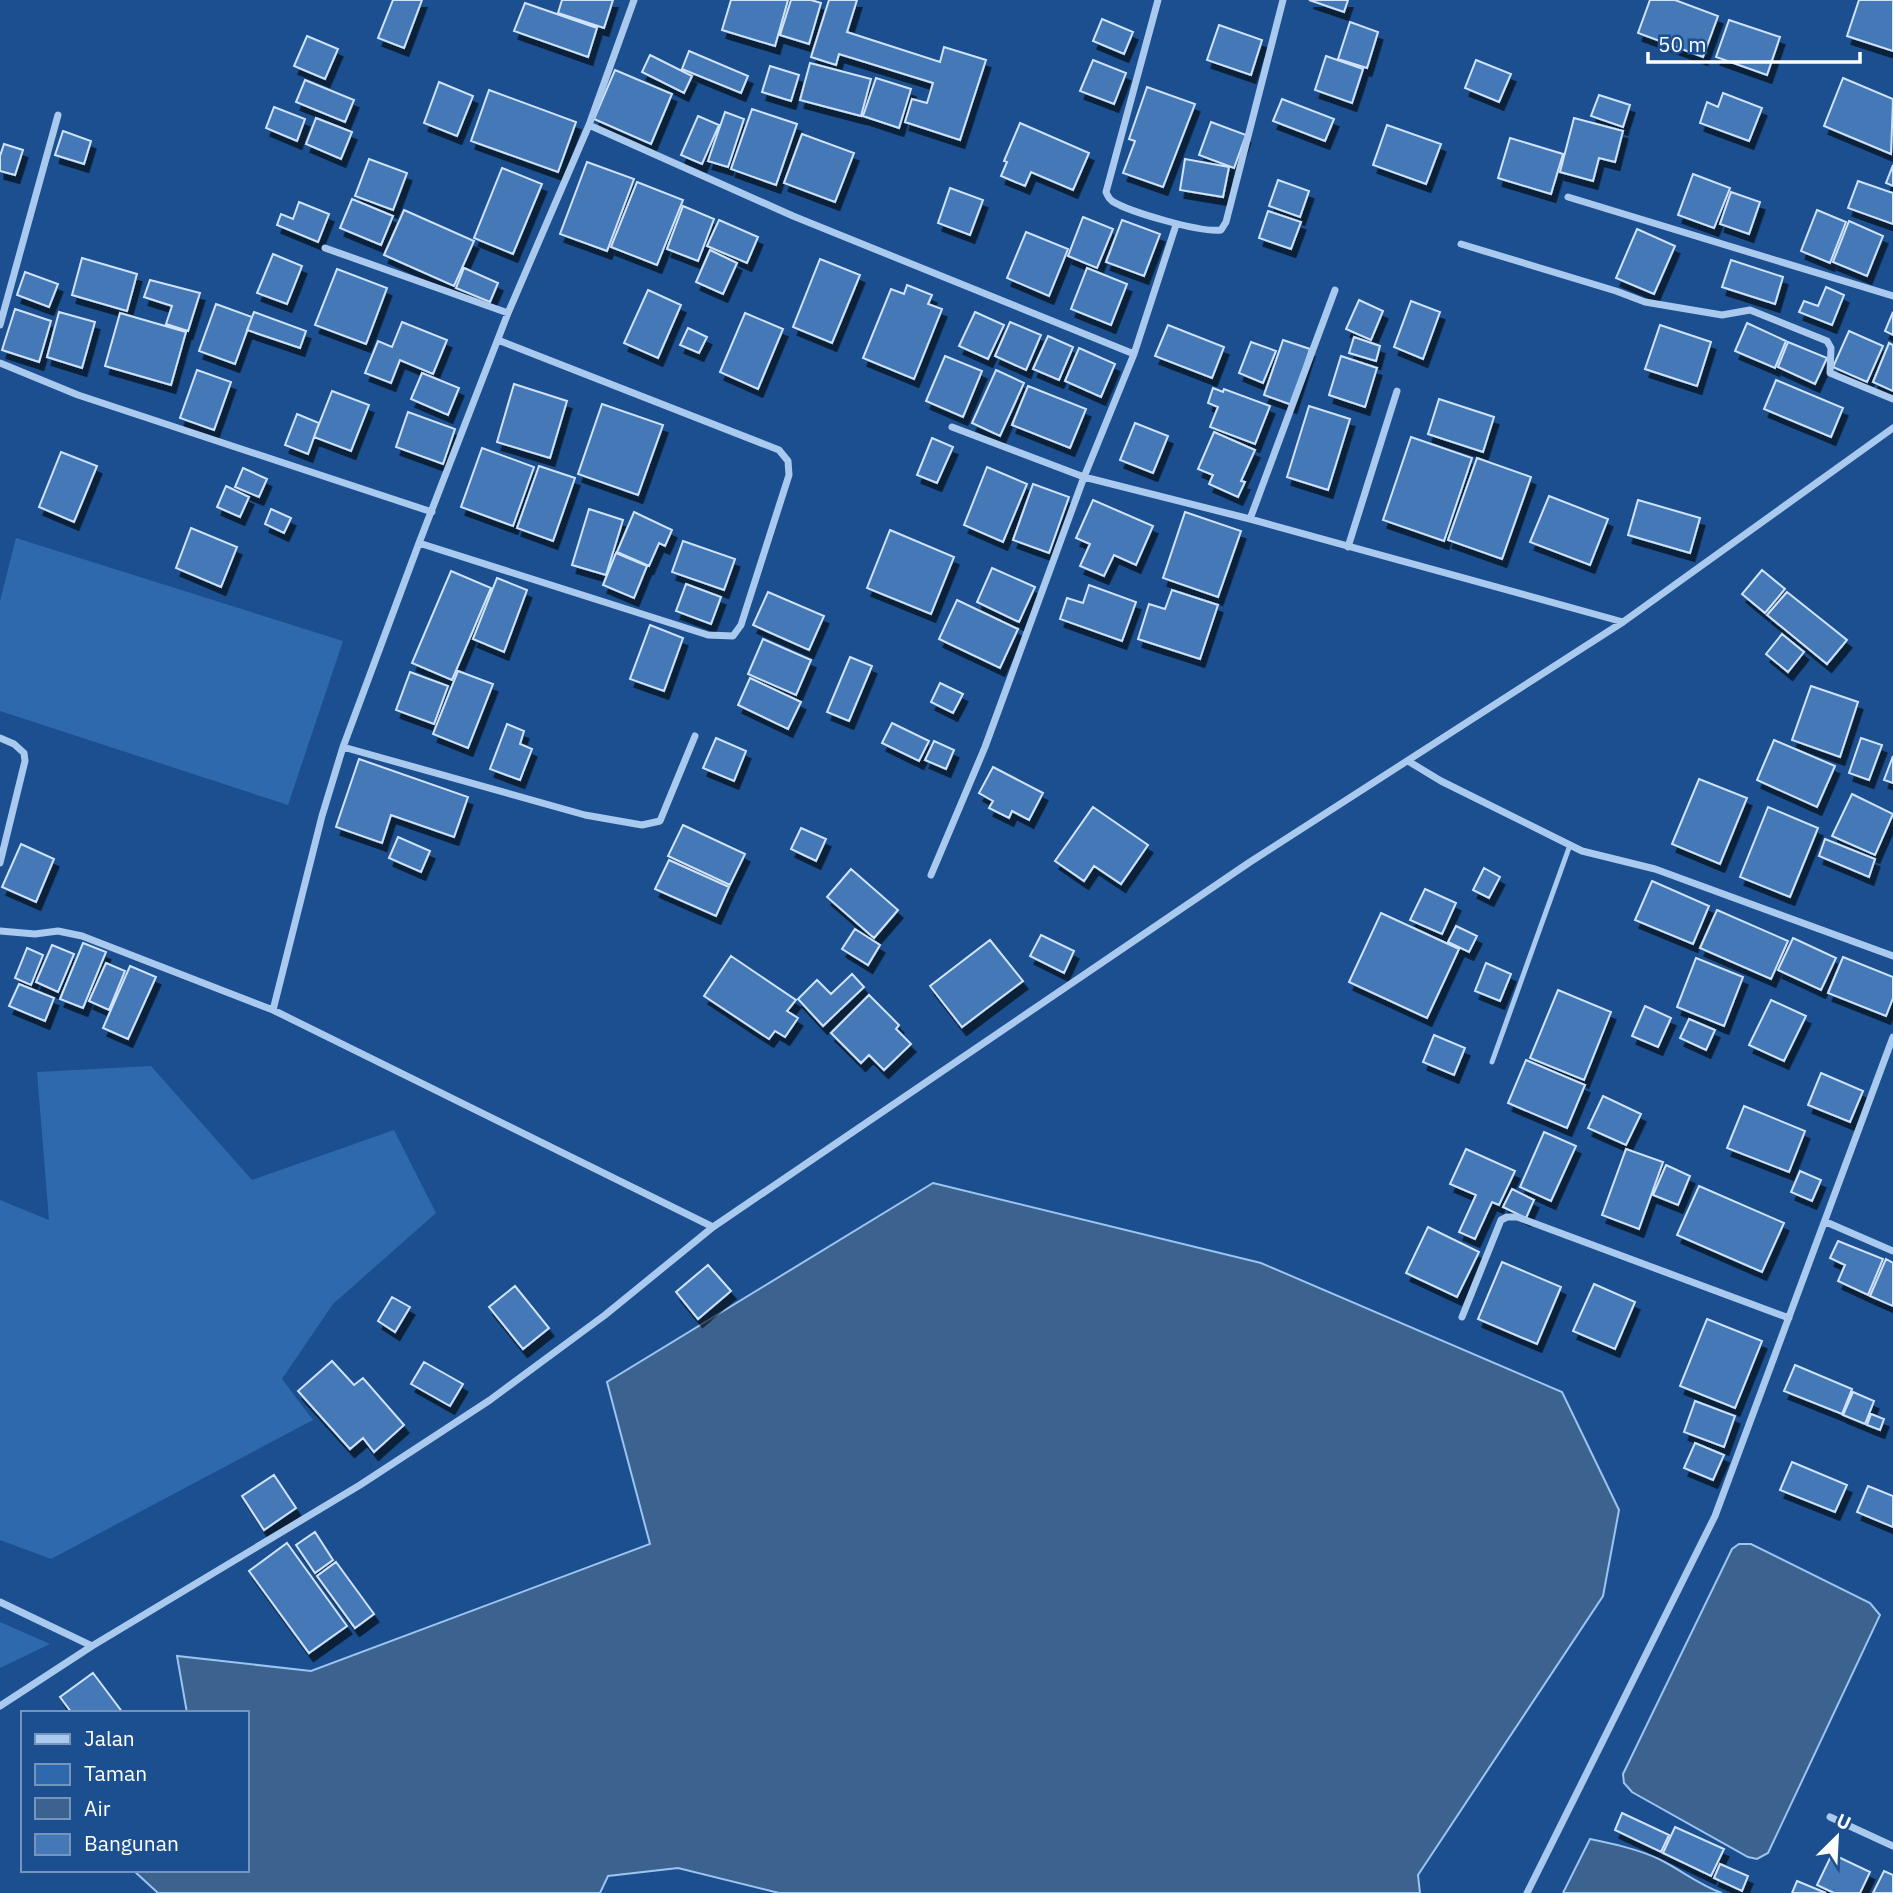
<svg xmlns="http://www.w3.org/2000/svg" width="1893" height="1893" font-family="'IBM Plex Sans',sans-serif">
<defs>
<filter id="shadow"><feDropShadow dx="4.5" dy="8" stdDeviation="0" flood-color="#0009"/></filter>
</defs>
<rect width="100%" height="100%" fill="#1b4f8f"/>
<path fill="#2e69ad" d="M16,538L343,641L288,805L0,711V601Z
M151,1066L252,1180L394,1130L436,1213L333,1304L282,1379L313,1420L51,1559L0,1540V1200L49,1220L37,1072Z
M0,1622L50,1644L0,1668Z"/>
<path fill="#3c6290" stroke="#9cc4f0" stroke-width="2" d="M933,1183L1261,1263L1562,1392L1619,1510L1603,1596L1418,1875L1420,1893H779L678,1868L608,1876L600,1893H158L133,1870H247V1713H187L177,1656L311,1671L650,1544L607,1382Z
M1739,1544H1751L1870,1603L1880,1615L1768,1853L1757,1859L1748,1857L1632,1792L1624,1783L1623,1774L1732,1549Z
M1590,1839C1614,1844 1637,1849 1659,1859C1681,1870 1699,1885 1722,1893H1563Z"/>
<path fill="#4478b7" stroke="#cfe3fa" stroke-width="2" filter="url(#shadow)" d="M393,0H422L404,48L378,38Z
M562,0H613L604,28L558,13Z
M731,0H788L775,46L722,30Z
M791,0H811L821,3L809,44L780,35Z
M829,0H857L847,32L940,62L944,47L986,60L960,140L905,122L912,99L927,103L933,83L839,54L836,65L811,57Z
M1309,0H1348L1344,12Z
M1650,0H1675L1718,16L1703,57L1638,33Z
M1859,0H1893V51L1847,36Z
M525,3L597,28L588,57L514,31Z
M1102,19L1133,32L1124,54L1093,41Z
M1729,20L1780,37L1767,75L1716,57Z
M1350,22L1378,32L1367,68L1338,59Z
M1219,25L1262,40L1251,75L1207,60Z
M307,36L338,49L325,79L294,66Z
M689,51L748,76L741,93L682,69Z
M650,55L692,76L684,93L642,72Z
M1326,56L1363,69L1352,103L1315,90Z
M1093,60L1126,73L1114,104L1080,91Z
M1476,60L1511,74L1499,102L1465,88Z
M810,63L871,79L861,116L800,100Z
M770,66L799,75L791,101L762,92Z
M615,70L672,94L651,144L594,119Z
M876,78L911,89L899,128L863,116Z
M1843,78L1893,99L1891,154L1824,126Z
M305,80L354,100L345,122L296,102Z
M439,82L473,96L457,136L424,123Z
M1147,87L1195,104L1163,187L1123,173L1135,141L1129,139Z
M489,90L576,122L558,172L471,141Z
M1723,93L1762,108L1749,141L1700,123L1707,102L1718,107Z
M1599,95L1630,105L1623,127L1591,116Z
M1282,99L1334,119L1325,141L1273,121Z
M274,107L305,119L297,141L266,128Z
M752,109L797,124L776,185L731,169Z
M725,112L744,119L728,167L708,161Z
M698,116L719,125L702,164L681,155Z
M316,118L352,132L341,159L306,144Z
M1574,118L1623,131L1615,162L1599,158L1593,181L1560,172Z
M1211,122L1246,135L1234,168L1199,155Z
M1020,123L1089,153L1073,190L1031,172L1025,186L1001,176L1007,162L1004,161Z
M1387,125L1441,144L1426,184L1373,165Z
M63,131L91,141L84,164L55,155Z
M802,134L854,153L835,202L784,183Z
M1510,138L1563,154L1551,194L1498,178Z
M4,144L23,150L15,175L0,171V156Z
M369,159L407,173L393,210L355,196Z
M1185,159L1229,167L1223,197L1180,190Z
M587,162L634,179L607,251L560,234Z
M1893,165V186L1886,183Z
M502,168L542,184L513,254L474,238Z
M1693,174L1730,188L1714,228L1678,215Z
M1278,180L1309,191L1300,217L1269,206Z
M1858,181L1893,193V224L1848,208Z
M637,182L683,200L657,265L611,247Z
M950,188L983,200L970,235L938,223Z
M1731,192L1760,202L1749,234L1720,224Z
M352,199L393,216L381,245L340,228Z
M299,202L329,214L318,242L277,225L281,214L293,219Z
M683,206L714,219L698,261L667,249Z
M404,210L474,241L454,286L384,255Z
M1817,210L1846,222L1830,263L1801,251Z
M1268,211L1301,222L1291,249L1259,238Z
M1083,217L1113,229L1097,268L1068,256Z
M719,220L758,237L747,263L707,246Z
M1122,220L1160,234L1144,276L1106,262Z
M1849,221L1883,236L1867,276L1833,262Z
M1637,229L1675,246L1654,294L1616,278Z
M1026,232L1068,249L1049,296L1007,278Z
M710,250L737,263L723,294L696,282Z
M273,254L302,266L287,304L257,293Z
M82,258L137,274L127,311L72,295Z
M820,259L860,275L832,343L793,327Z
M1731,260L1783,277L1775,304L1722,287Z
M464,268L498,283L490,302L456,288Z
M1087,268L1127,284L1111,325L1071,309Z
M337,269L387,288L366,344L315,325Z
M25,272L58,284L49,307L17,295Z
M150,280L200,293L188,331L166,324L172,306L144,297Z
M907,285L932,295L928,304L942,309L914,379L863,358L891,289L904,294Z
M1826,287L1844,295L1832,325L1799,312L1804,301L1818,306Z
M648,290L681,305L658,358L624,343Z
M1359,300L1383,311L1371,340L1346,329Z
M1411,301L1440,312L1423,359L1394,347Z
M216,304L252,317L235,364L199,351Z
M15,309L51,321L39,362L2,350Z
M59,312L95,322L82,368L47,357Z
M254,312L306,331L300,348L247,330Z
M975,312L1004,325L988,359L959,346Z
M1893,312V335L1885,331Z
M120,313L186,332L171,385L105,366Z
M745,313L783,329L758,389L720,372Z
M402,322L447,340L433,374L400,360L391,383L365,373L378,341L392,347Z
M1010,322L1041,335L1026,370L995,356Z
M1747,323L1786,341L1775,368L1735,351Z
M1168,325L1224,347L1212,378L1155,356Z
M1660,325L1711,342L1697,386L1645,369Z
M688,328L707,337L699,353L680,345Z
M1849,331L1883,346L1867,382L1833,367Z
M1048,336L1073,347L1059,380L1033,369Z
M1354,337L1380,346L1376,361L1349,353Z
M1283,340L1310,349L1292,405L1264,395Z
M1251,342L1276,351L1263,383L1239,373Z
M1788,342L1827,358L1815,384L1778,367Z
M1889,343L1893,345V391L1873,382Z
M1079,348L1115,364L1101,397L1065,381Z
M945,356L982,371L963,417L926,401Z
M1341,356L1377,368L1365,407L1329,395Z
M197,370L231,382L214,430L180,418Z
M996,370L1024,383L1000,436L972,423Z
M422,373L459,388L448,415L411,399Z
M1776,380L1843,408L1831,437L1764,409Z
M514,384L567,401L550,458L497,442Z
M1028,386L1086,409L1070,448L1012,425Z
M1213,388L1223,392L1224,389L1270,406L1255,444L1210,427L1218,407L1208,403Z
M332,391L369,405L351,451L314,437Z
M1439,399L1494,417L1483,452L1428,434Z
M602,404L663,425L638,495L578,474Z
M1309,406L1350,419L1328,490L1287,477Z
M408,412L455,429L443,464L396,447Z
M297,414L319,423L308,454L285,445Z
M1135,423L1168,436L1153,473L1120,460Z
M1214,432L1255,450L1241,481L1245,482L1238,497L1209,484L1213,475L1198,469Z
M1411,437L1472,458L1444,541L1383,520Z
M932,438L953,447L937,483L917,475Z
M482,448L534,467L513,526L461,507Z
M61,452L97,466L74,522L39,507Z
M1477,458L1531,477L1502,559L1448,540Z
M539,466L575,478L553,541L517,528Z
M987,467L1027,484L1003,542L964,525Z
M243,468L267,479L259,497L235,487Z
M1033,484L1069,497L1049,553L1013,540Z
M226,486L249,497L240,517L217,507Z
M1549,496L1608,519L1590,565L1530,542Z
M1093,500L1153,526L1136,565L1114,555L1104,576L1080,566L1090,544L1076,538Z
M1638,500L1700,518L1690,553L1628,535Z
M271,509L291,518L284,533L265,524Z
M589,509L623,520L606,575L572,565Z
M634,512L672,530L665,546L659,543L649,566L617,552Z
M1185,512L1241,531L1218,597L1163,578Z
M191,528L237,547L221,587L176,568Z
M890,530L954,557L931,614L867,588Z
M683,541L735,559L724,590L672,572Z
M616,553L647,566L634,598L603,585Z
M992,568L1035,587L1019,622L977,602Z
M1762,570L1785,589L1765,613L1742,594Z
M451,571L491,588L452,680L412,663Z
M497,578L527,590L504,652L473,639Z
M686,584L721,597L711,624L676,611Z
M1089,585L1136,602L1122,641L1060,619L1067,598L1083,603Z
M1172,590L1218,605L1200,659L1138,639L1149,604L1165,609Z
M768,592L824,616L809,650L753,625Z
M1787,592L1847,640L1827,664L1767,615Z
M957,600L1018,629L1000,668L939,639Z
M650,625L683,638L664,691L630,679Z
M1782,634L1804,652L1788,672L1766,654Z
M763,639L811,660L796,695L748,674Z
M850,657L872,666L849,721L827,712Z
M458,671L493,684L468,748L433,734Z
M410,672L448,686L434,724L396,710Z
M750,678L801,702L788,729L738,705Z
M940,683L963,694L953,713L931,702Z
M1811,686L1858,702L1840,757L1792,740Z
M892,723L929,741L919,761L882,743Z
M507,724L524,731L520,744L532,749L520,780L490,769Z
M716,738L746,751L734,781L703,768Z
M1861,738L1882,745L1869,780L1849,773Z
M1774,740L1835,766L1817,807L1757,780Z
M934,741L954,750L946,769L925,760Z
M1893,756V783L1884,780Z
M359,759L468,797L454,837L391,815L382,843L336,827Z
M993,767L1043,793L1029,820L1012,811L1009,818L989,808L993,801L979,793Z
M1699,779L1747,798L1720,864L1672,844Z
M1852,794L1893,814L1875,855L1832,836Z
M1093,807L1148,845L1121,884L1094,866L1084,881L1055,861Z
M1768,807L1818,828L1790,897L1740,877Z
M683,825L745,854L730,885L668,856Z
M801,828L826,839L816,861L791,849Z
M398,837L430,851L421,872L389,858Z
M1825,839L1875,859L1869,877L1819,856Z
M21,844L54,859L36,902L2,887Z
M669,860L729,887L716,916L655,889Z
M1484,868L1500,877L1489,898L1473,890Z
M851,869L898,910L874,938L827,897Z
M1652,881L1709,906L1693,944L1635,920Z
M1425,889L1456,903L1442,934L1410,920Z
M1717,910L1788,941L1771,979L1700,948Z
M1381,913L1459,949L1427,1018L1349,982Z
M1456,926L1477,936L1469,952L1448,942Z
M855,929L880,945L868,965L842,949Z
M1041,935L1074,951L1064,973L1030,956Z
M1793,938L1836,958L1821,990L1778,970Z
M990,940L1023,981L962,1027L930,986Z
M83,943L106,952L83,1008L60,999Z
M52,945L74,954L58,992L36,982Z
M27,948L43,955L31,985L15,978Z
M731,956L796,1000L787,1011L798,1018L785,1037L775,1031L769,1039L704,996Z
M1843,957L1893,977V998L1886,1016L1828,993Z
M1696,958L1743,977L1724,1026L1677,1007Z
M106,963L125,971L109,1010L89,1001Z
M1486,963L1511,974L1500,1001L1475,991Z
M130,966L156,977L128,1039L103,1028Z
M852,974L864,987L823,1026L798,999L817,980L831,994Z
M19,984L54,998L45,1021L9,1006Z
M1558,990L1611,1012L1584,1080L1530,1058Z
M869,995L899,1025L896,1029L911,1044L884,1070L869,1055L861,1063L831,1033Z
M1771,1000L1806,1016L1784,1061L1749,1045Z
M1645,1006L1671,1018L1658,1047L1632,1036Z
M1689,1019L1715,1030L1706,1050L1680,1038Z
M1434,1035L1465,1048L1454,1075L1423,1062Z
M1526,1060L1585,1085L1567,1128L1508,1103Z
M1821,1073L1863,1091L1850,1122L1808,1105Z
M1603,1096L1641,1114L1626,1145L1588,1128Z
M1744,1106L1805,1131L1789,1172L1727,1148Z
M1544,1132L1576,1146L1551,1201L1520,1187Z
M1466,1149L1515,1171L1499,1205L1492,1202L1475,1239L1459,1232L1476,1195L1450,1184Z
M1626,1149L1663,1162L1639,1229L1602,1215Z
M1666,1165L1690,1176L1678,1205L1653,1195Z
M1800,1171L1821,1180L1812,1201L1791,1192Z
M1699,1186L1784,1223L1762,1272L1677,1235Z
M1512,1189L1534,1200L1526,1218L1503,1207Z
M1428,1227L1479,1252L1457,1297L1406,1273Z
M1838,1241L1883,1259L1868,1295L1838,1281L1845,1265L1830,1258Z
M1886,1259L1893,1263V1306L1870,1296Z
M1502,1262L1561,1287L1537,1344L1478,1319Z
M708,1265L731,1291L698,1319L676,1292Z
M1594,1284L1635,1302L1615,1349L1573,1331Z
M515,1286L549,1328L523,1349L489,1307Z
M392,1297L410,1307L395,1332L378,1321Z
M1707,1319L1762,1341L1735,1408L1680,1386Z
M332,1361L354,1385L363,1378L404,1425L374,1452L363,1438L350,1449L298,1391Z
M424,1362L463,1384L450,1406L411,1384Z
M1795,1365L1852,1389L1842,1414L1784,1391Z
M1853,1392L1874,1401L1865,1424L1843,1415Z
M1695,1401L1735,1416L1724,1447L1684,1432Z
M1871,1414L1884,1419L1880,1430L1867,1425Z
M1695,1443L1724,1455L1713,1480L1684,1468Z
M1792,1462L1847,1485L1835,1512L1780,1490Z
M274,1475L296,1508L264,1530L242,1496Z
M1868,1486L1893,1496V1527L1857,1512Z
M315,1532L333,1560L315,1573L296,1545Z
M287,1543L347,1626L309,1653L249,1571Z
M336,1562L374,1614L355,1628L317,1576Z
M93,1673L123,1713H72L60,1697Z
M1622,1813L1669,1835L1661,1852L1615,1830Z
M1675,1827L1724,1849L1711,1876L1663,1853Z
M1832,1854L1870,1872L1860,1893H1834L1817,1885Z
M1720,1864L1748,1876L1742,1891L1714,1878Z
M1884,1871L1893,1875V1893H1873Z
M1797,1881L1826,1893H1792Z"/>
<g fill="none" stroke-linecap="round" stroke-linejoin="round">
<path stroke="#a9c9ee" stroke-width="5" d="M1492,1062L1570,845"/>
<path stroke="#a9c9ee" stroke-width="7" d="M1158,0L1106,192C1108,196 1108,198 1112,201C1129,212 1202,233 1221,230L1226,222L1283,0
M589,125L793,216L1134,354L1084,477L1250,519L1623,622
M1568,197L1893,296
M1461,244L1616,291L1645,302L1722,315L1750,310L1827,341L1831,348L1830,373L1893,399
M325,248L508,313
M0,325L58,115
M1134,354L1176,225
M0,363L78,395L432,512
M1250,519L1335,290
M419,543L708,635L733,636L741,625L789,475L788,461L779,450L498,340
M1348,547L1397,391
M0,738L14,744L24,753L25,761L0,863
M343,747L585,815L642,825L660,821L695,736
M1408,761L1441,781L1582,851L1655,869L1893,956
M931,875L985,747L1084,477L952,427
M0,931L35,934L58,931L82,936L273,1010L713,1227
M273,1010L322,816L343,747L419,543L508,313L589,125L634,0
M1826,1222L1893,1251
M1462,1317L1501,1220L1507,1217H1517L1789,1318
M0,1602L92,1646
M0,1706L92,1646L360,1485L490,1400L605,1315L713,1227L1250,862L1623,622L1893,428
M1830,1817L1893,1846
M1527,1893L1715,1516L1893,1037"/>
</g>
<rect x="21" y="1711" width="228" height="161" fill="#1b4f8f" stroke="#7695bc" stroke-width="2"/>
<rect x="35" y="1734" width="35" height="10" fill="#a9c9ee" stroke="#7695bc" stroke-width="2"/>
<text x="84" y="1746" font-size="21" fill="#ffffff">Jalan</text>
<rect x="35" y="1764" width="35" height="21" fill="#2e69ad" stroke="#7695bc" stroke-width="2"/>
<text x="84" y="1781" font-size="21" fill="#ffffff">Taman</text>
<rect x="35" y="1798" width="35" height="21" fill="#3c6290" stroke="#7695bc" stroke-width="2"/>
<text x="84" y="1816" font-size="21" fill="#ffffff">Air</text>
<rect x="35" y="1834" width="35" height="21" fill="#4478b7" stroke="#7695bc" stroke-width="2"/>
<text x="84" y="1851" font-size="21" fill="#ffffff">Bangunan</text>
<g transform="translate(1837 1837) rotate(24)" stroke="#1b4f8f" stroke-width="5" paint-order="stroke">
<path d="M0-5L12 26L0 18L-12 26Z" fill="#ffffff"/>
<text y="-10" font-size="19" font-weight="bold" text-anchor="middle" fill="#ffffff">U</text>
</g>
<path d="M1648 52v10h212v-10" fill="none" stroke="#ffffff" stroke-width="3.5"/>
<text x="1658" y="52" font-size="21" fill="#ffffff" stroke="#1b4f8f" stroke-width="5" paint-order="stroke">50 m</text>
</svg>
